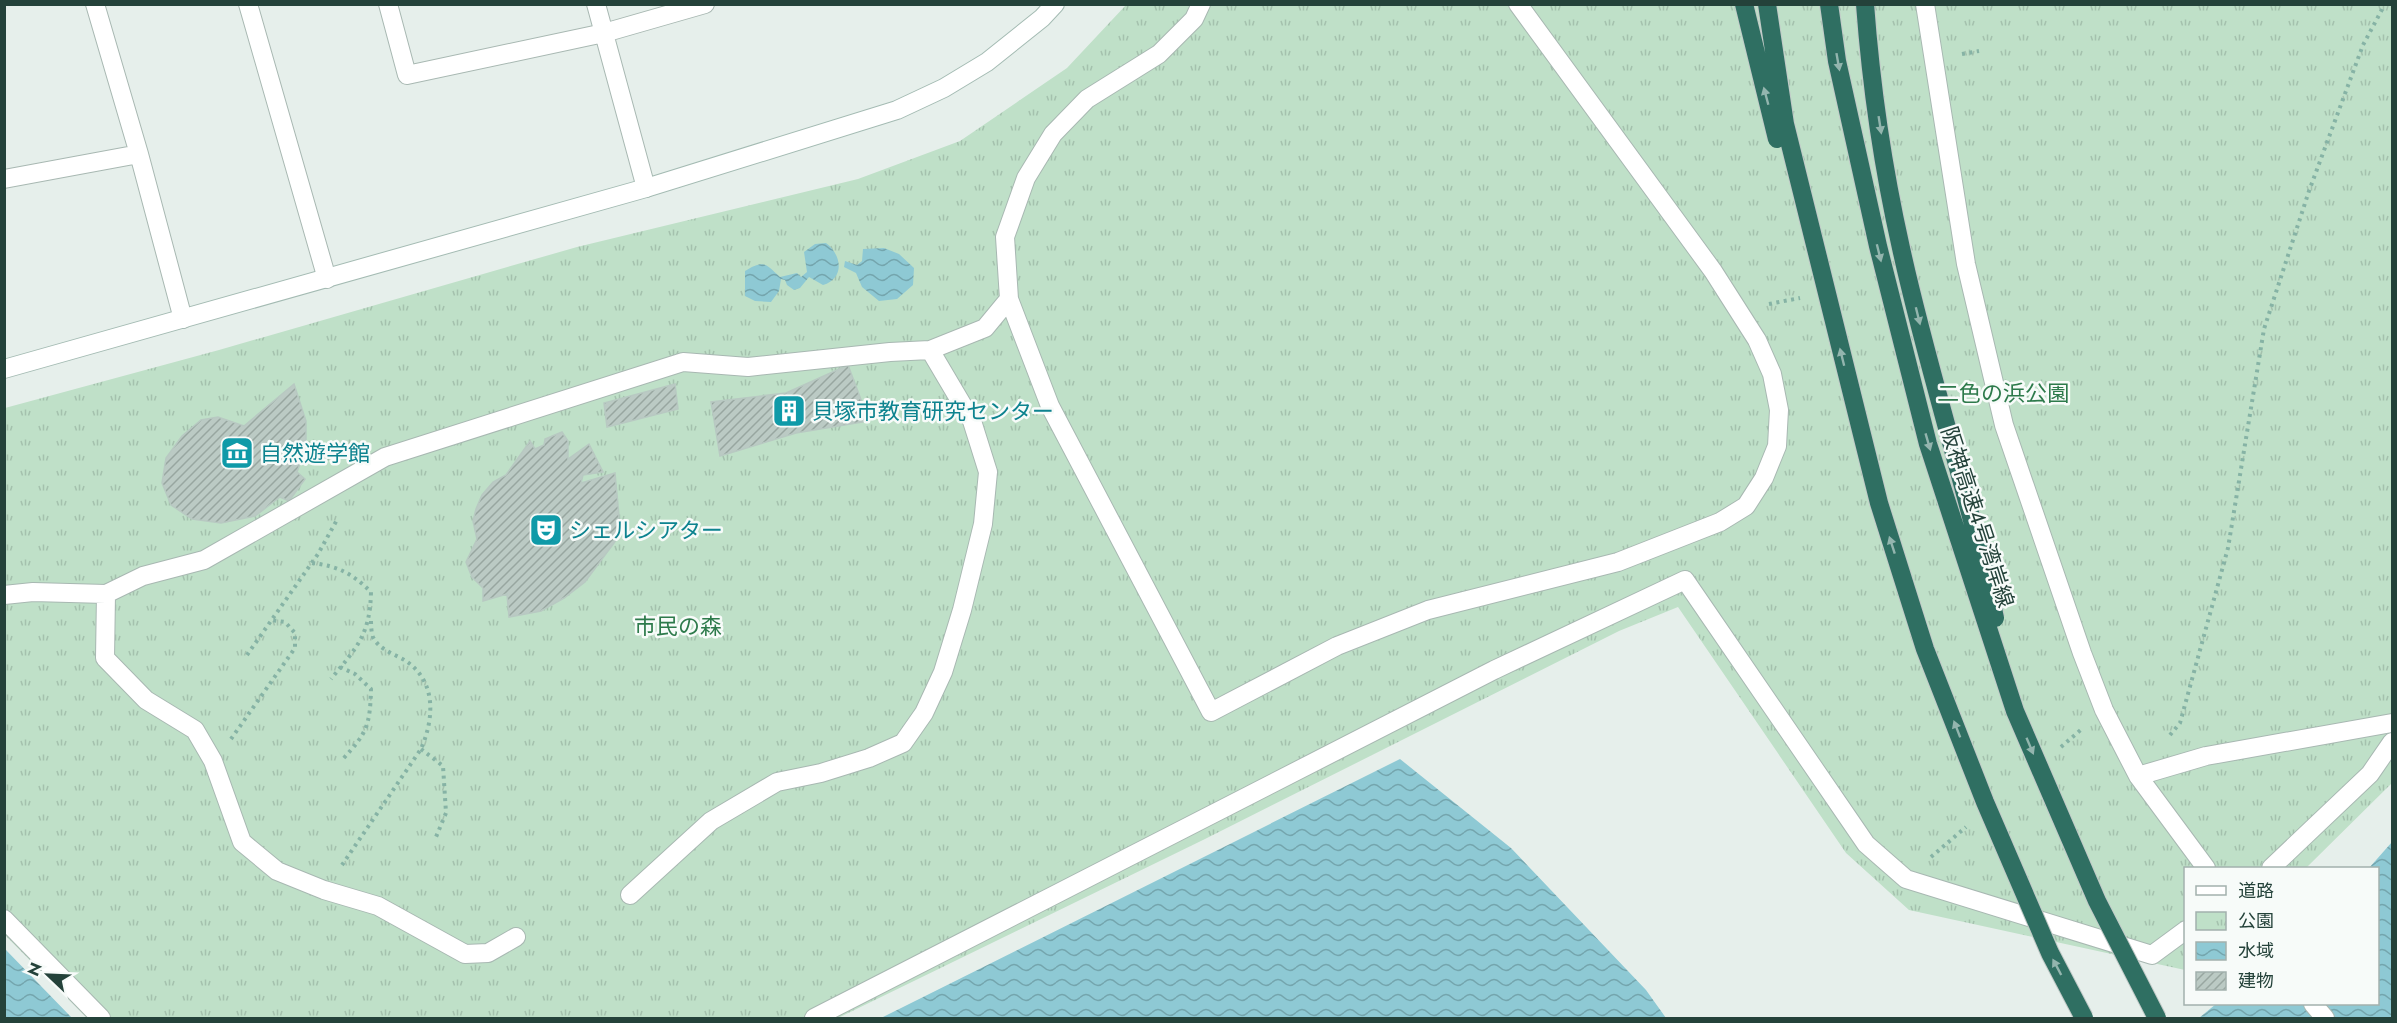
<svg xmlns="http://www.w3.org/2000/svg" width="2397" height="1023" font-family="Jost,'Noto Sans JP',sans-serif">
<defs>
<pattern id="park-tufts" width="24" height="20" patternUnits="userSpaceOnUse" patternTransform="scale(1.5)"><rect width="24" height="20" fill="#bfe0c8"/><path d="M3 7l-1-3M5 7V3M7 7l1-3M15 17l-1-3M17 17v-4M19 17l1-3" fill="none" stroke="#a4c1ad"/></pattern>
<pattern id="water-waves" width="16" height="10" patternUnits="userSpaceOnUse" patternTransform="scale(1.5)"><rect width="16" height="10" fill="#8ec9d4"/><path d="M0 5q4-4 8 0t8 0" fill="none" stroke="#74a5ad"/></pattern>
<pattern id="building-hatch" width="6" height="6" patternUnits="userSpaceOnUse" patternTransform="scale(1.5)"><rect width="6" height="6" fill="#bbcac4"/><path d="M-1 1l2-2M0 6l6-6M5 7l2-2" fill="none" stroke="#98a6a0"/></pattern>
</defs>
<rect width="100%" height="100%" fill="#e6efeb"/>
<path fill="url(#park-tufts)" d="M1126,5H2392V783L2306,868H2186L2185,970L1909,910L1846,853L1678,607L1619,631L1205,839L838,1018H87L5,935V408L219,350L577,247L858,179L960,141L1067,68Z"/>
<path fill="url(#water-waves)" d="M826,243C842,255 845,278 823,285L809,277L800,288L794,290L787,285L785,280L781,279L779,291L771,302L755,301L745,296V271C764,259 766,264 780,277L797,273L801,277L807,272L804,252L815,244Z
M884,248L899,254L914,268L913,285L897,299L879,301L862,287L856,273L844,267L845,261L857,265L862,261L863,249Z
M1400,759L1511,848L1646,990L1666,1018H881Z
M2392,842V1018H2199L2216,1004H2378V868H2369Z
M5,949L72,1018H5Z"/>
<path fill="url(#building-hatch)" stroke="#b8c9c2" stroke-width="1.5" d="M848,365L869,421L796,433L720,456L711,402L786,393Z
M294,384L306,421V447L297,472L305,479L289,501L280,497L255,516L221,523L192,519L171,505L162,483L166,458L182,436L201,420L218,417L244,426Z
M675,384L678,409L607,427L604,403Z
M562,432L568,441V459L589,444L603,472L583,475L581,483L615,473L619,516L617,539L585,582L564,598L541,611L509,617L507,594L483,601V588L472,577L466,562L477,539L473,521L476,509L482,495L493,482L506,475L530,441L535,449L544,445L545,439Z"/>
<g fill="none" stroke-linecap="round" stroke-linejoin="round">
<defs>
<path id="lane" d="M1925,4L1966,264L2004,425L2082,653L2104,710L2138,776L2206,868
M2138,776L2206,756L2392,723
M2313,1004L2325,1018"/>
<path id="street" d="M95,4L139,154L183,319
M248,4L327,279
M388,4L407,75L604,33L705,4
M596,4L646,188
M1201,4L1194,19L1159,54L1087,99L1053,134L1026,178L1005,237L1009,299L1050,406L1211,712L1337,646L1428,610L1618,562L1720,522L1746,506L1764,478L1777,446L1779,410L1772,374L1757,340L1713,271L1518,4
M4,179L139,154
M106,594L105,658L146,700L195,730L213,761L242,842L277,871L324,890L378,906L465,954L488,953L516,937
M4,595L33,592L106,594L143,576L204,560L385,457L683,362L748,367L890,352L930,350L985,328L1009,299
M2271,868L2370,774L2392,742
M630,895L711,821L777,782L821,773L869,758L903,743L924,713L943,672L962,610L983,524L988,472L972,421L930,350
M4,919L101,1018
M814,1018L1494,670L1685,580L1866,844L1906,879L2152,955L2186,930"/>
<path id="secondary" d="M4,369L646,188L897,110L944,88L987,62L1042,18L1055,4"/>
</defs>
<use href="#lane" stroke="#a8b8b2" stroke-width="20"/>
<use href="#street" stroke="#a8b8b2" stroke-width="20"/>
<use href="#secondary" stroke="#a4bbb3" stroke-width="20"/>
<path stroke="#86b3a5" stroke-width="4" stroke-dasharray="3 4.5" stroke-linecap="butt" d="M1962,54L1979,51
M1769,304L1800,298
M312,563C338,566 353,574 371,592C370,635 357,647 331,679
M247,655L318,554L338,518
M340,667L355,674L371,689C370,726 367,733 342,760
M2170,735L2180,723L2228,548L2264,329L2309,191L2363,45L2385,4
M231,739L295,648V633L285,622L271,620
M2061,747L2083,728
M421,749L443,766L446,813L436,837
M1931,857L1966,827
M342,865L421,749C434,719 437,682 406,661C395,654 379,650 373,637C371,632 371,623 371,618"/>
<use href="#lane" stroke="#fff" stroke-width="18"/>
<use href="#street" stroke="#fff" stroke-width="18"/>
<use href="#secondary" stroke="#fff" stroke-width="18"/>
<defs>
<path id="highway-bridge" d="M1744,4L1777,139
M1767,4L1785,124L1879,503L1925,649L1985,802L2050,953L2084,1018
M1829,4L1837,61L1878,246L1928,444L2015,711L2097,901L2157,1018
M1865,4C1871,85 1883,168 1901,248C1928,372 1969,493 1995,618"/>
</defs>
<use href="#highway-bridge" stroke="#c2cac8" stroke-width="20" stroke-linecap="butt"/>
<use href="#highway-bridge" stroke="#2f6f62" stroke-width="18"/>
</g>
<defs><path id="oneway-solid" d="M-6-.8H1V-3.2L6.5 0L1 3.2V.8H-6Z" transform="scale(1.5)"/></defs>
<g fill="#93b5ae">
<use href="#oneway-solid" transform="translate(1838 62) rotate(80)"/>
<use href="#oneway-solid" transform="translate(1766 96) rotate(-105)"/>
<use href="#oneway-solid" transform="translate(1880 125) rotate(81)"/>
<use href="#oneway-solid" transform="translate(1879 253) rotate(76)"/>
<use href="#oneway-solid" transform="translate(1918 316) rotate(76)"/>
<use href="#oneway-solid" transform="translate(1842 357) rotate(-104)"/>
<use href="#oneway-solid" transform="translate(1928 442) rotate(74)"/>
<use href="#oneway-solid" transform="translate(1892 545) rotate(-108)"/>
<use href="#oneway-solid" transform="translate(1957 729) rotate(-111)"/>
<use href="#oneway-solid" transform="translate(2030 746) rotate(67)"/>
<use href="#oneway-solid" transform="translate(2057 967) rotate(-118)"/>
</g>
<defs>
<symbol id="building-square" viewBox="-11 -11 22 22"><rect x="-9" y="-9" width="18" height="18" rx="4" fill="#0f9aa8" stroke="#f7fbf9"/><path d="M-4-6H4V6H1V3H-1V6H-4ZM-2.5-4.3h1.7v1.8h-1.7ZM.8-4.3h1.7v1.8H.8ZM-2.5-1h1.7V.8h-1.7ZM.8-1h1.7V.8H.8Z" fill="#fff"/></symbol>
<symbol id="museum-square" viewBox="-11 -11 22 22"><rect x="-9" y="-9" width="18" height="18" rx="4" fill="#0f9aa8" stroke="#f7fbf9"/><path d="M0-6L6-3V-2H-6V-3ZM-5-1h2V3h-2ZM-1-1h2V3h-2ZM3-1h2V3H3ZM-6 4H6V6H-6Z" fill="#fff"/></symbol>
<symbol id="theatre-square" viewBox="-11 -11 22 22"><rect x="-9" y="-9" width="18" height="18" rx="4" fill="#0f9aa8" stroke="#f7fbf9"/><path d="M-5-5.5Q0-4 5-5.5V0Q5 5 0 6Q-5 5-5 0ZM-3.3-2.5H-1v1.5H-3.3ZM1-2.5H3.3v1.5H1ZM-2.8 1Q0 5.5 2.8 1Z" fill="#fff"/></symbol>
</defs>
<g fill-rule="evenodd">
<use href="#building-square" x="770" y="392" width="38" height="38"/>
<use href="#museum-square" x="218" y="434" width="38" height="38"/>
<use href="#theatre-square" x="527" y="511" width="38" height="38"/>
</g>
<g text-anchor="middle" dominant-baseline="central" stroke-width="5" stroke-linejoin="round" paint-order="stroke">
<g font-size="22" fill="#2d7a4b" stroke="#f7fbf9">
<text x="2003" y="393">二色の浜公園</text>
<text x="678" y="626">市民の森</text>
</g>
<g font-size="22" fill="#0d838f" stroke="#f7fbf9" text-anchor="start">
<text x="812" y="411">貝塚市教育研究センター</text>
<text x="260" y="453">自然遊学館</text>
<text x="569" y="530">シェルシアター</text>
</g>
<g font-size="22" fill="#24423a" stroke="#f7fbf9">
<text transform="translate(1978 517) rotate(72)">阪神高速4号湾岸線</text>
</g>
</g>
<rect width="2397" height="1023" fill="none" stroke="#24423a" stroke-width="12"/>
<rect x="2184" y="867" width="195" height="138" fill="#f7fbf9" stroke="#a3b1ad" stroke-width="1.5"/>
<rect x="2196" y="886" width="30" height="9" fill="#ffffff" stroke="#a3b1ad" stroke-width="1.5"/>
<text x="2238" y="897" font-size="18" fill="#24423a">道路</text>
<rect x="2196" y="912" width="30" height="18" fill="url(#park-tufts)" stroke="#a3b1ad" stroke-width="1.5"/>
<text x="2238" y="927" font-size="18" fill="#24423a">公園</text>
<rect x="2196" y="942" width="30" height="18" fill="url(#water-waves)" stroke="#a3b1ad" stroke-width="1.5"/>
<text x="2238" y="957" font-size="18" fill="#24423a">水域</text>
<rect x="2196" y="972" width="30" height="18" fill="url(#building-hatch)" stroke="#a3b1ad" stroke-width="1.5"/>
<text x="2238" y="987" font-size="18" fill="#24423a">建物</text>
<g transform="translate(48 975) rotate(293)" stroke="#f7fbf9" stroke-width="4.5" paint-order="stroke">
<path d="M0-4.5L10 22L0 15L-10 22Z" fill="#24423a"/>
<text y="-9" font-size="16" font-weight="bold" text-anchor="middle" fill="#24423a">N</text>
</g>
</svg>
